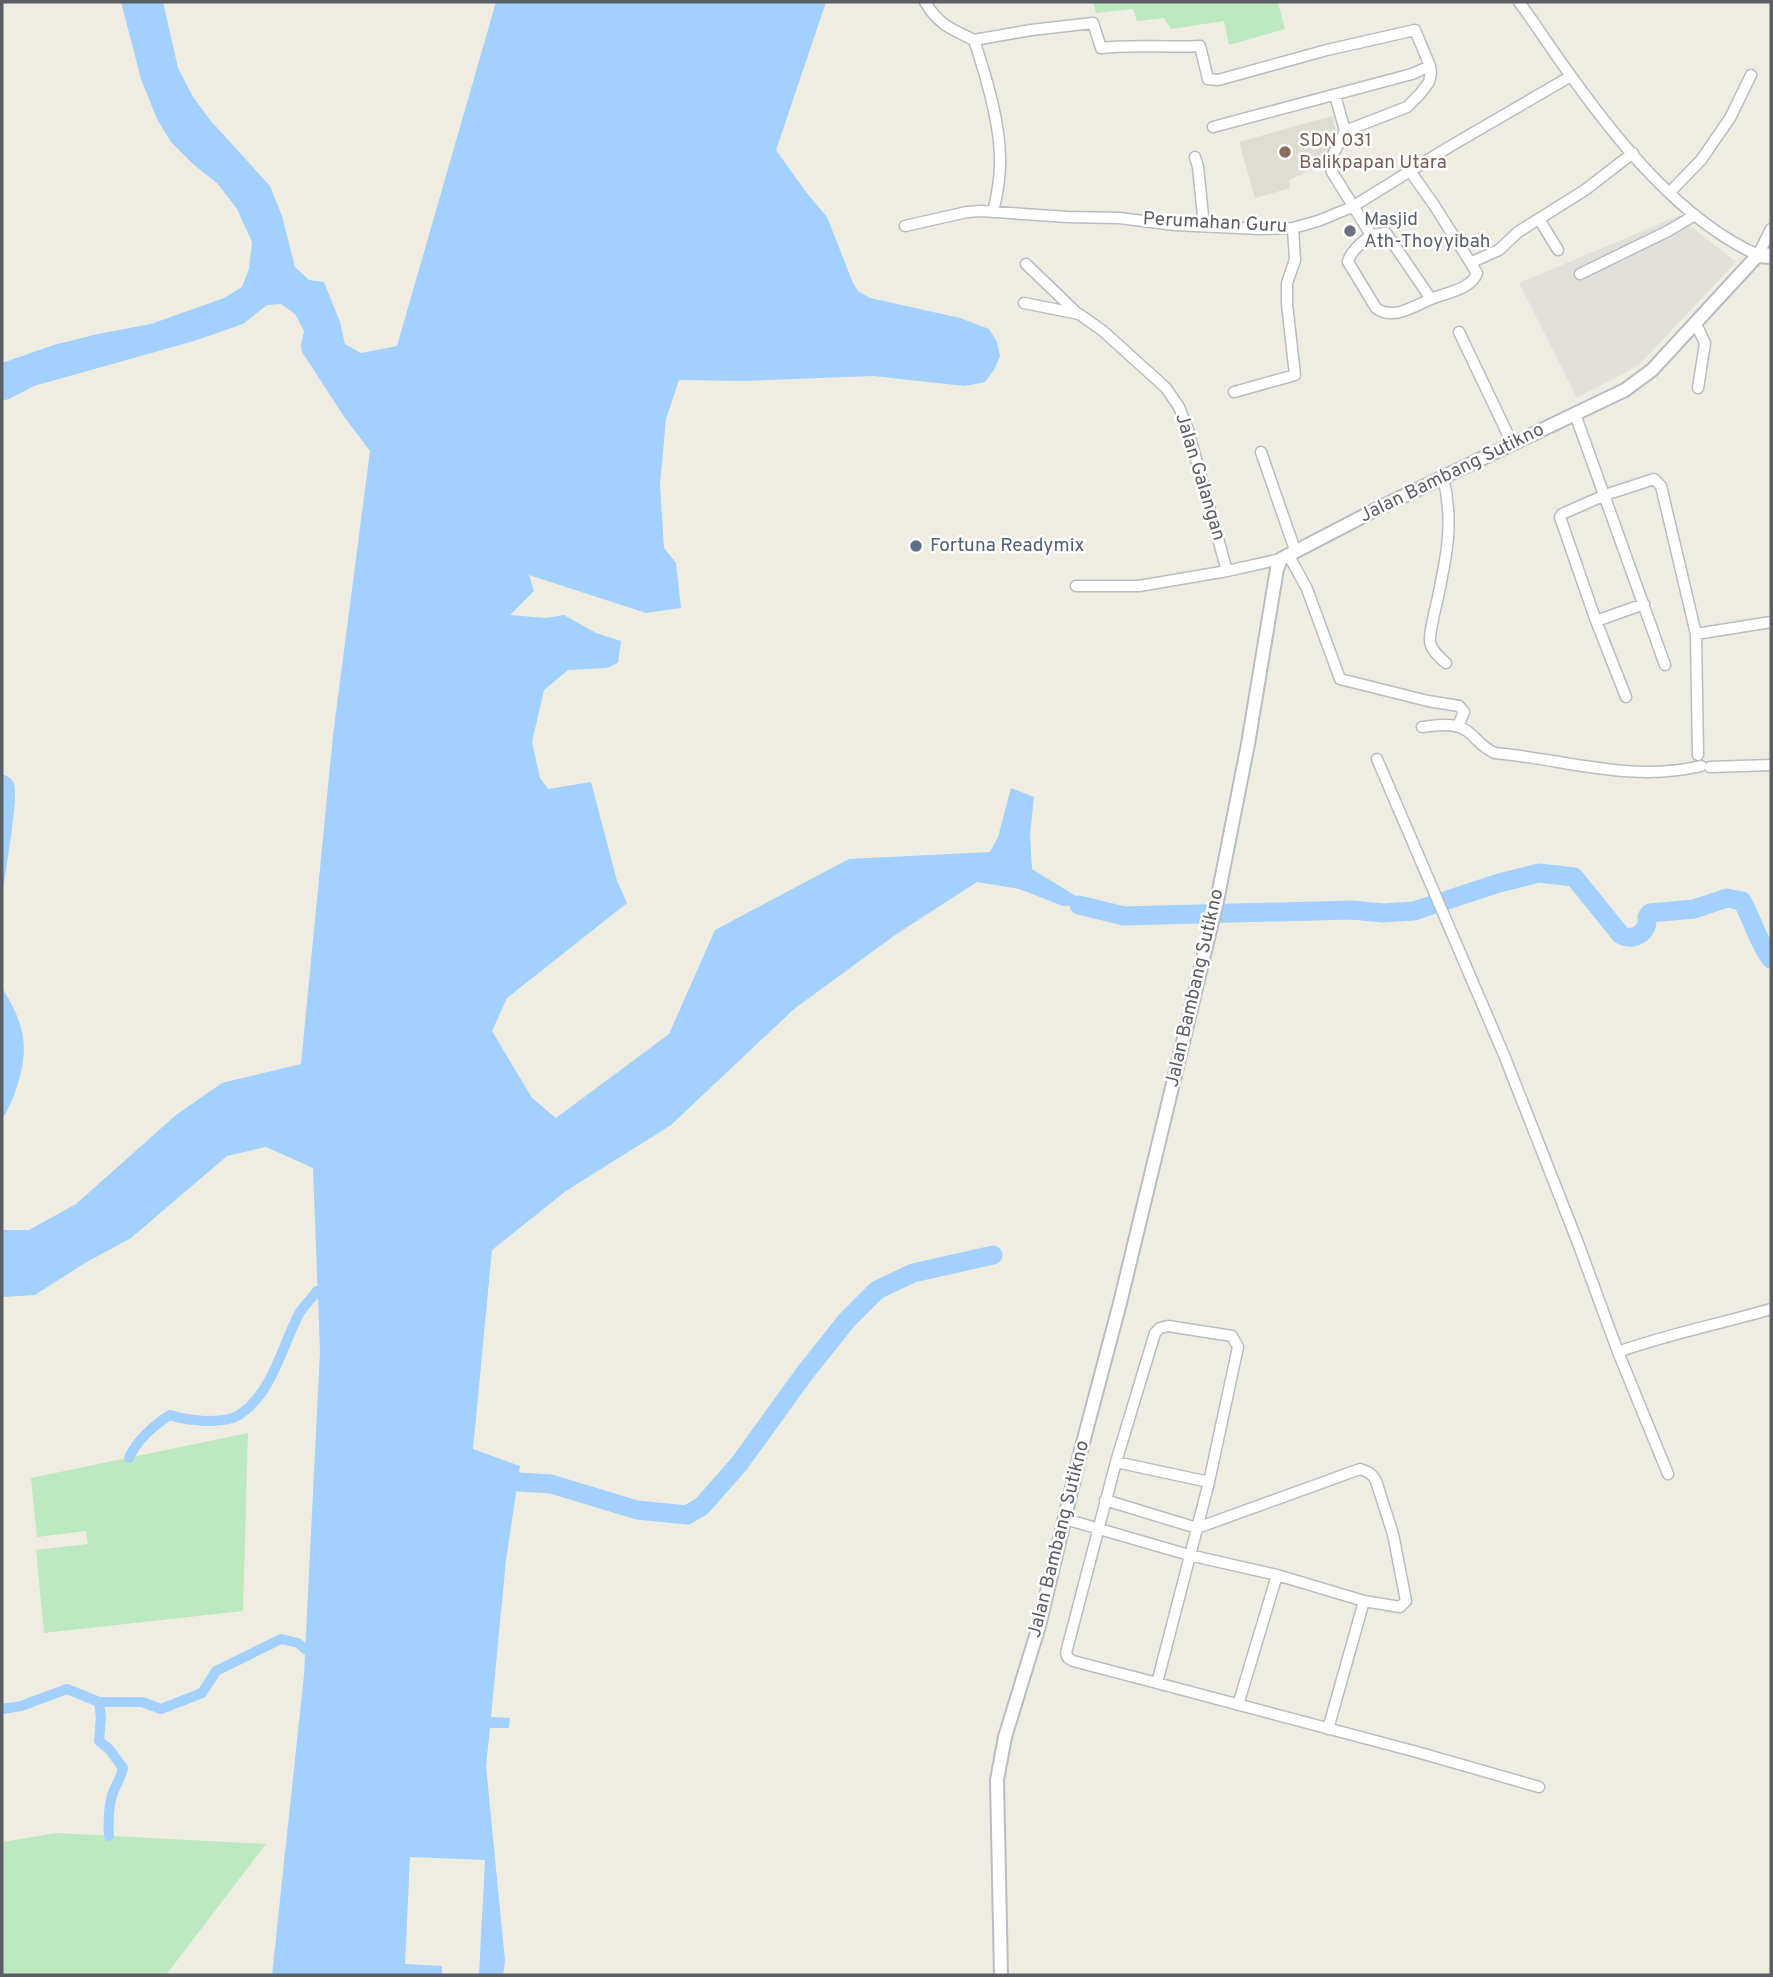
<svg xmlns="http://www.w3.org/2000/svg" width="1773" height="1977" font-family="Overpass,sans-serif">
<rect width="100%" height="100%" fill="#efede2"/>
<path fill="#e2e0da" d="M1678,216L1736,262L1639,365L1577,398L1519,283Z"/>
<path fill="#dfdcd1" d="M1332,116L1337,136L1321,166L1289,180L1290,188L1255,198L1239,142Z"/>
<path fill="#bce9bf" d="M1093,2H1278L1285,29L1229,45L1224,21L1171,29L1164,18L1137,21L1133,9L1096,13Z
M248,1433L243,1611L44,1633L36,1550L88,1544L86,1531L37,1537L31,1478Z
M57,1833L266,1844L166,1975H2V1842Z"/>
<path fill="#a2d0ff" d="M121,2H163L178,68L193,97L210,120L270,186L282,216L295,267L309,280L324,282L340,322L345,344L361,353L397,346L496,2H824L825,5L776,150L806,192L827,217L853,283L858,291L870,298L960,318L989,329L997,342L1000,356L995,368L985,382L965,386L873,376L744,381L679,380L666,419L660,485L664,548L676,563L681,608L646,613L529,575L534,591L510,615L546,618L564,615L596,633L621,641L618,663L607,668L568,670L544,690L532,742L540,778L548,789L591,782L617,881L627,903L507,998L492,1031L532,1098L556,1118L669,1034L715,930L849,859L990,852L998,837L1011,788L1034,797L1030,834L1032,869L1079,898V905L1063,906L1019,889L977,882L895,935L794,1009L671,1125L566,1191L492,1250L473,1449L520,1466L506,1560L491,1717L510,1718L509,1728H490L486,1766L505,1961L503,1975H272L304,1675L320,1351L313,1168L266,1147L227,1156L131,1238L85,1263L35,1295L2,1297V1230H29L76,1204L176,1115L222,1083L301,1064L333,735L370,451L345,418L302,352L301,345L304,331L295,314L281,304L267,305L243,324L194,341L34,386L9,399L2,401V363L54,345L98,334L151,324L224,298L242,287L249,269L252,242L237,209L217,183L194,165L171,142L157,119L141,79Z
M2,774C7,776 12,778 14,784C19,797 4,879 2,898Z
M2,988C23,1021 30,1045 18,1083C14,1096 10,1107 2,1119Z"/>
<path fill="#efede2" d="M410,1857L485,1860L479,1975H442V1966L405,1964Z"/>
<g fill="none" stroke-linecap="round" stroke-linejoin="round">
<path stroke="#a2d0ff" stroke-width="10" d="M129,1458C136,1441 155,1424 170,1415C183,1420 193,1420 207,1421C217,1421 231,1420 239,1415C273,1393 282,1345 300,1312C305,1305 312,1298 317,1291
M99,1702L101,1717L99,1741L109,1749L123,1768C121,1777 118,1782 114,1790C108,1804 108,1820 109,1836
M2,1709L21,1706L67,1689L99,1702H142L161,1709L202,1693L216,1671L281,1639L298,1643L305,1649"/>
<path stroke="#a2d0ff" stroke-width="19" d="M1079,905L1124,916L1352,910L1383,913L1414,911L1499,883L1539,873L1574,877L1621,935C1634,942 1649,932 1647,917L1650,913L1694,909L1727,898L1742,901C1752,918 1759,945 1771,959
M518,1482L551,1484L637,1510L687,1515L702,1506L739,1464L804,1374L847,1320L877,1290L913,1273L993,1255"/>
<defs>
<path id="minor" d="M925,2C939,25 951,29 974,40C986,76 1001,125 1000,163C1000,180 997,196 993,212
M1519,2C1537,26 1553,52 1571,76C1619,143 1682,221 1758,255L1771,229
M974,40L1031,30L1093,23L1101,48C1133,44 1167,48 1200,46L1208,79L1218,80L1327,50L1415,30L1430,66
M1335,95L1345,131L1329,163L1332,172L1371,235L1386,233L1431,299C1445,293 1472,289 1477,273L1434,205L1410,171
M1213,127L1412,74L1430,66L1431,73L1429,82L1420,94L1407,107L1345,131
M1195,157L1198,167L1204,226
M1670,192L1701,160L1730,118L1751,75
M1539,219L1558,250
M905,226L967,212L981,211L1068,217L1119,218L1175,225L1260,229L1293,228L1318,221L1352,207L1449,147L1571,76
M1371,235C1363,242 1350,251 1348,262L1376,308C1393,321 1414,306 1431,299
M1472,262L1499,250L1518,232L1585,190L1633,153
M1026,264L1078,314
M1580,274L1668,231L1695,215
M1024,303L1079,314L1103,331L1166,388L1179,407L1188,430L1227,571
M1696,324L1705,343L1698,388
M1459,332L1512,443
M1234,392L1295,375L1287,304V283L1295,260L1293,228
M1575,414L1665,665
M1261,452L1295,550
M1443,477C1454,521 1447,554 1438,597C1436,607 1429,632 1430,641C1431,650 1439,657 1446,663
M1288,554L1307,589L1340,679L1428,701L1459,706L1464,712L1458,726
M1076,586H1139L1227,571L1281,559
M1596,621L1644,604
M1696,634L1771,622
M1626,697L1596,621L1560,517L1562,514L1605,495L1654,479L1661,486L1696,634L1698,755
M1422,727C1440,725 1458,721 1472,735C1479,742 1485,749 1495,753C1563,759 1632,783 1701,766
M1377,759L1504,1055L1578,1243L1618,1352
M1710,767L1771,765
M1168,1326L1232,1336L1238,1347L1209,1482L1157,1683L1073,1661L1068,1658L1066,1653L1116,1462L1155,1333L1160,1328Z
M1116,1462L1209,1482
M1668,1474L1618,1352C1668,1334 1720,1324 1771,1309
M1065,1519L1189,1555L1277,1575L1364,1601L1400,1607L1406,1601L1393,1534L1376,1481C1372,1473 1368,1472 1360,1469L1197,1528L1105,1500
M1157,1683L1417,1752L1539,1787
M1238,1705L1277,1575
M1328,1729L1364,1601"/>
<path id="tertiary" d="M1001,1975L997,1780L1005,1737L1039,1626L1080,1454L1120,1303L1217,901L1248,744L1277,569L1281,559L1381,507L1625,390L1652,370L1758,255"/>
<path id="secondary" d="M1758,255L1771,256"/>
</defs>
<use href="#minor" stroke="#babcc3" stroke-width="13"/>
<use href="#tertiary" stroke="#babcc3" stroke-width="16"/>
<use href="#secondary" stroke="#bbbec5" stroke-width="18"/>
<use href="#minor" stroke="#fff" stroke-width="10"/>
<use href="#tertiary" stroke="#fff" stroke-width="12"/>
<use href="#secondary" stroke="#fff" stroke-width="14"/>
</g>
<circle fill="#8d6e63" stroke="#fff" stroke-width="2.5" cx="1285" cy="152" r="7"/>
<circle fill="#6b7280" stroke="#fff" stroke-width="2.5" cx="1350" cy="231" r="7"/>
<circle fill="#5c6f8a" stroke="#fff" stroke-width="2.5" cx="916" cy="546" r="7"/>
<g text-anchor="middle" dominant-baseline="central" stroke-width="5" stroke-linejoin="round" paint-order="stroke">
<g font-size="19" fill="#785e54" stroke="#fff" text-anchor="start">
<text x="1299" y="141">SDN 031<tspan x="1299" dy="22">Balikpapan Utara</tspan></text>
</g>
<g font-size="19" fill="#5b616d" stroke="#fff" text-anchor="start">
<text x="1364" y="220">Masjid<tspan x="1364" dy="22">Ath-Thoyyibah</tspan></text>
</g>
<g font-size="19" fill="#5b5e65" stroke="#fff">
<text transform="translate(1215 223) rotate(3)">Perumahan Guru</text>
<text transform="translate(1452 473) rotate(-26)">Jalan Bambang Sutikno</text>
<text transform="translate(1200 477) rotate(73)">Jalan Galangan</text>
<text transform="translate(1195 988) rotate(-77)">Jalan Bambang Sutikno</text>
<text transform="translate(1059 1539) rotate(-76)">Jalan Bambang Sutikno</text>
</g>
<g font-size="19" fill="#4e5e75" stroke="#fff" text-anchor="start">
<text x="930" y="546">Fortuna Readymix</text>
</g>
</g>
<rect width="1773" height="1977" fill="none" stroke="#5b5e65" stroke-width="7"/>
</svg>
